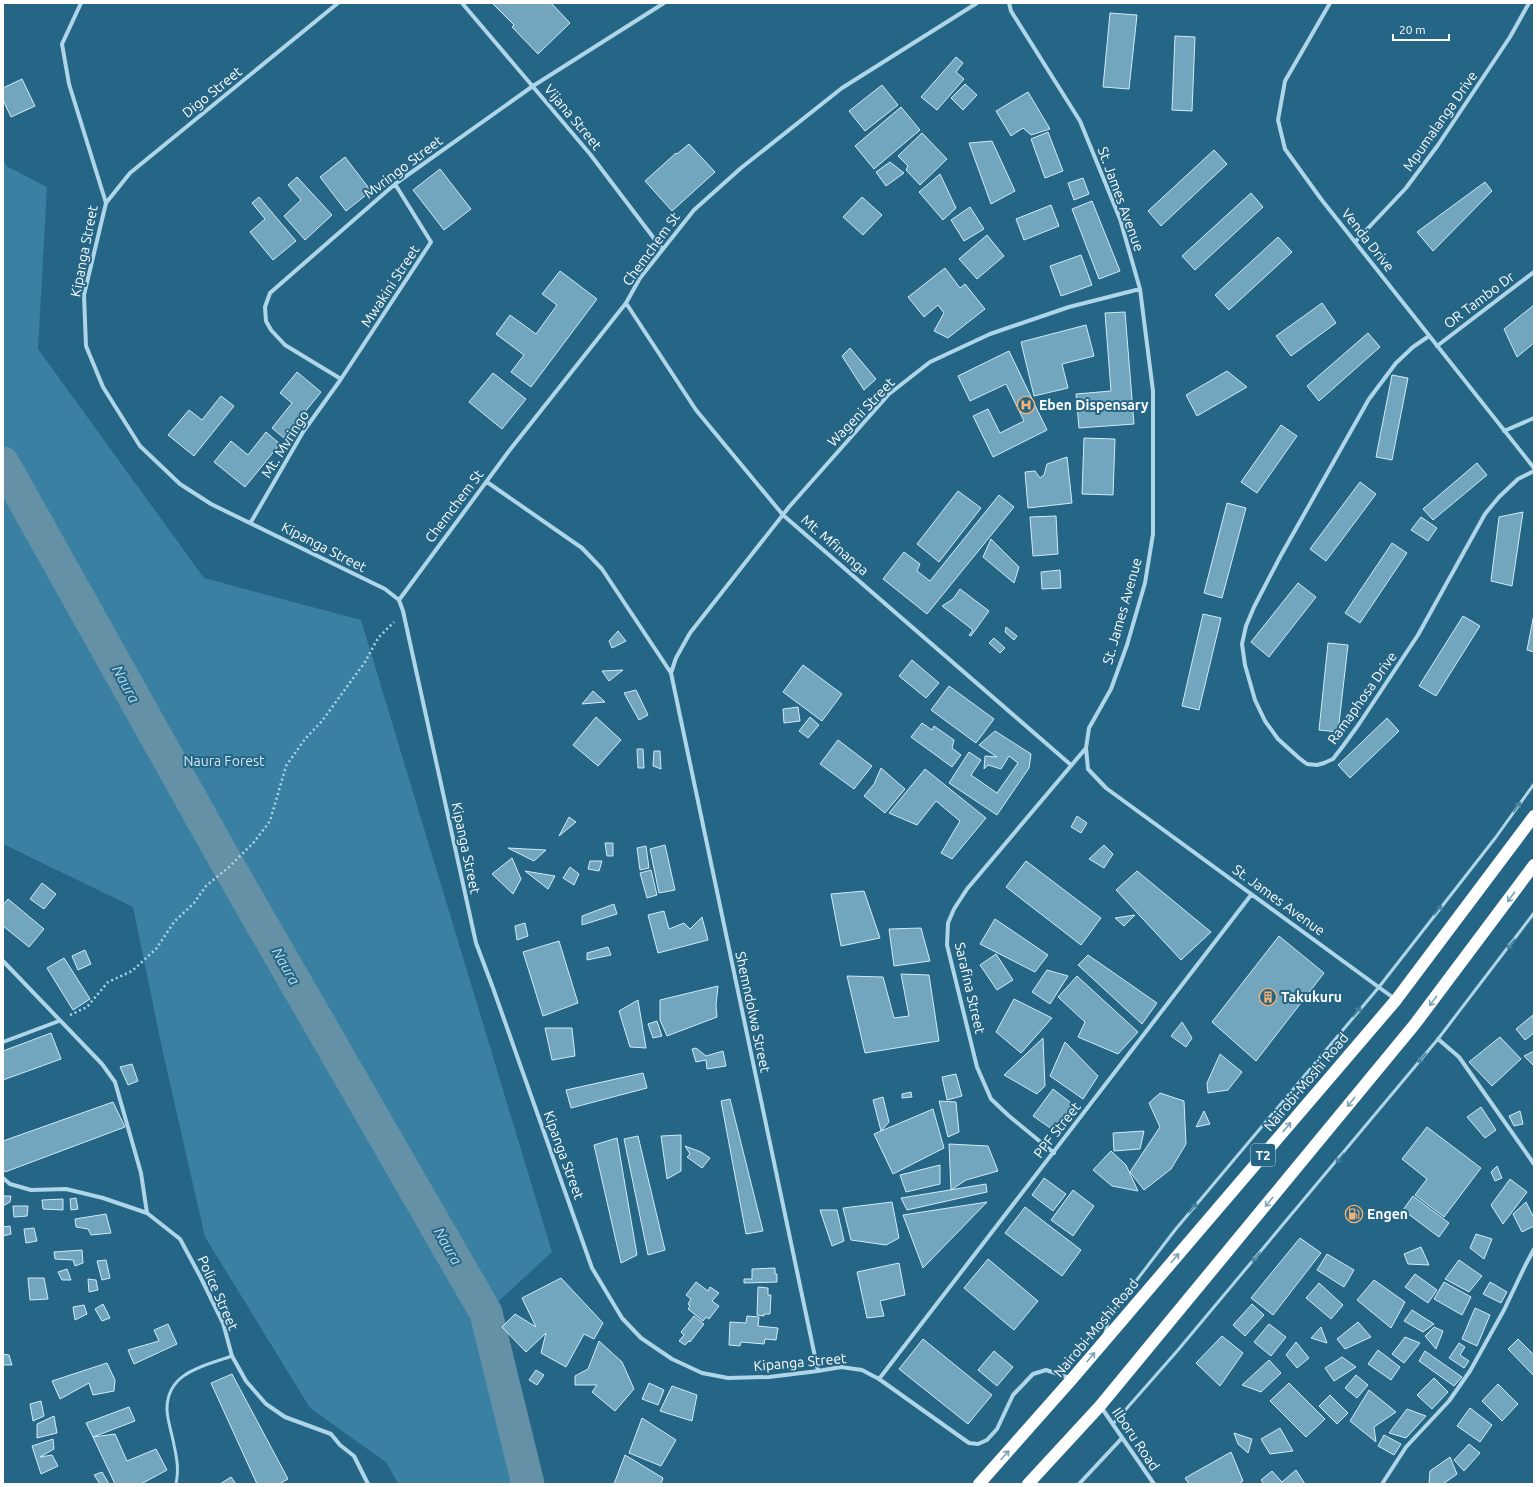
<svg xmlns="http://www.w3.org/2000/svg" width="1537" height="1487" font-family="Ubuntu,sans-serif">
<rect width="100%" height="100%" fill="#256585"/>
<path fill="#3980a2" d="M3,160L8,167L47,187L38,349L204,578L361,620L552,1252L486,1313L528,1484H398L387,1463L310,1408L205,1237L163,1053L133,907L3,844Z"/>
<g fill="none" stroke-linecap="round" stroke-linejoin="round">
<path stroke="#6591a7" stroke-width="33" d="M3,463L229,867L486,1313L528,1484"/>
</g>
<path fill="#72a5be" stroke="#d2ebf6" d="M492,3H551L570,23L538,54L512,27L514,25Z
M1110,13L1137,15L1129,89L1103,87Z
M1175,36L1195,37L1192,111L1172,110Z
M956,57L963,63L956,72L964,79L937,110L921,97Z
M22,79L35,106L11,117L3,100V88Z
M965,84L977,95L963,110L951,98Z
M882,85L898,105L865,131L849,111Z
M1028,92L1050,129L1031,135L1023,128L1011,136L996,111Z
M901,107L920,130L874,169L855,146Z
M1048,132L1063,171L1045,178L1031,139Z
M922,133L947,159L920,185L906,170L908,166L898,156Z
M992,141L1015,191L991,204L969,143Z
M689,144L715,172L672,211L645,181L676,153L677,154Z
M1214,150L1227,164L1161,226L1148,211Z
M345,157L371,191L346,211L320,177Z
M890,162L904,173L886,186L876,172Z
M440,169L471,209L444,230L413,190Z
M940,174L956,208L943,220L919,192Z
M297,177L332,215L305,240L284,216L301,200L288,185Z
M1083,178L1089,194L1074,200L1068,183Z
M1485,182L1492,191L1433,251L1417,232Z
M1251,193L1263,207L1195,270L1182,256Z
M259,197L296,241L273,260L250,232L265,219L252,203Z
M862,197L882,215L863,235L843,217Z
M1092,201L1120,271L1099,279L1072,209Z
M1051,205L1059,226L1024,240L1016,219Z
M970,207L984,229L964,241L951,220Z
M987,235L1004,256L977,279L959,259Z
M1278,237L1292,252L1229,310L1215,295Z
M1081,255L1092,285L1061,296L1050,266Z
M945,268L960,288L965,284L985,309L948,338L934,331L944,313L938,305L924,317L908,297Z
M560,271L597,299L531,387L511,372L524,355L496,334L510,315L536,334L557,305L542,294Z
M1322,303L1336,323L1291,356L1276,336Z
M1534,305V343L1517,357L1504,329Z
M1125,312L1134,424L1079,428L1076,394L1111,391L1105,313Z
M1086,325L1094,356L1062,364L1068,388L1034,396L1021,342Z
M1368,333L1380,347L1319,401L1307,386Z
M850,348L876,379L864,390L842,356Z
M1009,351L1047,430L993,457L973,416L988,409L1000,433L1024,421L1006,384L970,401L958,376Z
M1227,371L1247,387L1197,416L1186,395Z
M297,372L321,392L284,438L272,428L292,403L280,393Z
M493,373L526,399L502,429L469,402Z
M1392,375L1408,378L1392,460L1376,457Z
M221,396L234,406L194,456L168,435L189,410L202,420Z
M1281,425L1297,436L1257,493L1241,482Z
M266,432L280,444L245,487L214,462L231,441L248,455Z
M1084,438L1115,439L1113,495L1082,494Z
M1067,457L1072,503L1028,508L1025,472L1035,471L1040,478L1044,475L1047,464Z
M1477,463L1487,475L1433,520L1423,509Z
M1360,482L1376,494L1326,561L1310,549Z
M958,491L981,508L939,562L917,544Z
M999,495L1014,507L927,614L883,579L904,552L920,564L917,571L930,581Z
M1227,503L1246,508L1222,598L1204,593Z
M1523,512L1512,586L1491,581L1499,517Z
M1056,516L1058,554L1033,556L1030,517Z
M1421,517L1437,528L1428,541L1411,530Z
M991,539L1019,567L1014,583L983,557Z
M1392,543L1407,553L1360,623L1345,613Z
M1060,570L1061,588L1042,589L1041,572Z
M1298,583L1316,597L1269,657L1251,642Z
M960,589L989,611L971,636L969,635L973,630L942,606L953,599Z
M1203,614L1221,618L1199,710L1182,706Z
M1534,614V652L1527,650Z
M1463,616L1480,626L1436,696L1419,686Z
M1006,627L1017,636L1014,640L1005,632Z
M618,631L626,641L612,648L609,641Z
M994,638L1005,648L1000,653L989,643Z
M1328,643L1348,645L1338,732L1319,730Z
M912,660L939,683L926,698L899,676Z
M803,665L842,694L822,721L783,692Z
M623,670L609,681L602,671Z
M949,686L994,719L976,743L931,710Z
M636,690L648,715L639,720L624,693Z
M593,691L605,702L582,704Z
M798,707L800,721L784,723L783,709Z
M596,717L621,740L598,766L573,745Z
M810,717L819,725L808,738L799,731Z
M1387,718L1399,731L1350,778L1338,765Z
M922,723L932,730L934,726L954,740L952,748L961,755L952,767L911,737Z
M995,731L1031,754L1029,768L997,815L949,783L969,752L981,760L971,775L997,793L1018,763L1009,756L1001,769L988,765L984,769L985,756L997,757L979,745Z
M838,740L872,766L854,789L820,764Z
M637,749H643L644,768H638Z
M654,751H660L661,769L653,766Z
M881,768L905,789L885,813L864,796L874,784Z
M925,769L986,818L952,859L941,853L960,821L936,801L917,825L889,813Z
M1077,816L1087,823L1081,833L1071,827Z
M569,817L576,822L559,836Z
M605,843H613V856H607Z
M665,845L675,890L659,893L650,849Z
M1104,845L1113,854L1104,868L1089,859Z
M646,846L649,868L640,870L637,848Z
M508,848L546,850L534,861Z
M512,858L521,879L513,894L492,874Z
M590,861H602L599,871L588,869Z
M1026,861L1101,918L1081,945L1006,887Z
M570,867L579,874L574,885L563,878Z
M651,870L657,895L647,898L640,873Z
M525,871L555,876L548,889Z
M1137,871L1211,932L1181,960L1116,890Z
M42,883L56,894L44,909L30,899Z
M864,891L880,938L841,946L831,894Z
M8,899L44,929L29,947L3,926V905Z
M614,904L617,914L582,925V916Z
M664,911L669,929L684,923L690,929L702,917L708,940L658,953L648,915Z
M1135,915L1124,926L1115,918Z
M995,919L1048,955L1035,972L980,944Z
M525,923L528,936L517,940L515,926Z
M921,928L930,961L894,966L889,929Z
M1279,936L1324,973L1256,1061L1212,1022Z
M559,941L578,1003L543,1016L523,952Z
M608,947L611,955L587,960V953Z
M85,950L91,964L78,970L72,956Z
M996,954L1013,980L997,990L980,965Z
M1088,955L1157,1003L1142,1024L1078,965Z
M64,958L90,999L73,1010L47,968Z
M1047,970L1068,976L1050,1004L1032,992Z
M901,974L929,975L939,1041L865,1053L847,976L883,977L894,1018L909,1016Z
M1077,976L1138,1032L1118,1054L1078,1037L1085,1022L1058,997Z
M718,986L716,1005L717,1017L667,1036L660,1020V1000Z
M1014,999L1052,1018L1021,1053L996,1032Z
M638,1000L646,1048L630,1047L619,1011Z
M1533,1015L1534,1033L1525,1040L1516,1029Z
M657,1021L662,1036L653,1038L648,1024Z
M1182,1022L1192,1038L1186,1047L1171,1036Z
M545,1028H572L575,1056L552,1060Z
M51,1033L61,1059L3,1080V1051Z
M1500,1037L1521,1059L1492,1086L1469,1062Z
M1043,1038L1045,1086L1037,1094L1004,1075Z
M1065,1042L1098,1076L1083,1099L1050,1076Z
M696,1048L706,1056L723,1051L726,1066L707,1069L706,1060L696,1062L692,1049Z
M1534,1051V1066L1524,1056Z
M1220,1054L1242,1072L1228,1090L1208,1093L1207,1083Z
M132,1064L138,1081L128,1085L120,1067Z
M643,1073L647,1088L571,1108L566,1090Z
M956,1074L962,1096L947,1100L942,1077Z
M1053,1089L1075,1106L1056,1132L1033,1116Z
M911,1092L912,1097L902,1098V1094Z
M1160,1093L1184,1101L1186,1144L1171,1169L1144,1190L1130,1172L1160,1127L1149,1103Z
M883,1097L889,1122L881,1131L873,1100Z
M730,1099L763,1231L746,1234L721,1101Z
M939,1101L956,1102L959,1132L948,1137Z
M113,1102L125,1127L5,1172L3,1168V1141Z
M1481,1107L1496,1130L1485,1138L1467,1117Z
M933,1109L944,1148L893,1174L874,1134Z
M1204,1111L1210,1124L1196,1127Z
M1520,1111L1523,1124L1514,1126L1509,1116Z
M1427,1127L1481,1168L1444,1217L1415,1195L1427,1179L1402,1159Z
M1144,1131L1140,1149L1114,1151L1113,1133Z
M681,1135V1171L667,1179L661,1136Z
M638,1136L665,1250L648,1255L624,1139Z
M617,1138L637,1255L621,1263L594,1145Z
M949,1144L988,1146L998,1171L966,1180L951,1190Z
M685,1146L701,1152L710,1158L702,1168L687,1157L690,1154Z
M1111,1151L1126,1165L1138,1191L1112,1186L1093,1170Z
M940,1165V1184L906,1192L900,1175Z
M1497,1166L1502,1178L1495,1181L1491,1172Z
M1044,1178L1066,1194L1053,1211L1032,1195Z
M1510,1179L1527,1192L1503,1224L1491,1205Z
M986,1184L987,1192L907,1210L901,1198Z
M1073,1190L1094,1206L1073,1236L1051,1220Z
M3,1196H11L10,1202L3,1206Z
M1413,1196L1449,1223L1439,1237L1403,1210Z
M76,1198L78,1209L71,1210L70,1199Z
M63,1199V1210L43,1209L42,1200Z
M892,1202L899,1238L886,1245L851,1240L843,1208Z
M987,1202L923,1268L903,1215Z
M1526,1202L1534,1218V1226L1522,1232L1513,1214Z
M13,1206H28L27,1216L14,1217Z
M1025,1207L1081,1250L1062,1276L1005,1233Z
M820,1210H837L844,1241L832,1246Z
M106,1214L111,1233L91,1235L88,1229L76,1227L75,1219Z
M10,1226L11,1234L3,1236V1227Z
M34,1228L37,1241L26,1243L24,1229Z
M1476,1234L1492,1239L1484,1259L1470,1248Z
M1300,1238L1321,1253L1273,1315L1251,1298Z
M1421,1247L1429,1265L1408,1264L1404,1254Z
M82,1250L83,1263L75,1266L73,1260L55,1259L54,1252Z
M1327,1254L1354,1270L1344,1287L1317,1270Z
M988,1259L1038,1301L1014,1330L964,1288Z
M106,1260L110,1278L102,1280L97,1261Z
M1459,1260L1482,1276L1469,1292L1445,1279Z
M899,1263L905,1295L880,1301L884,1316L867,1318L857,1272Z
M775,1268V1274H777V1282L744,1283V1279H752V1269Z
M67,1269L71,1280H62L58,1272Z
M1415,1274L1437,1290L1428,1303L1405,1287Z
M28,1278H44L48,1299L30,1300Z
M561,1278L603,1323L594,1339L584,1334L566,1367L541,1353L546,1333L526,1352L502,1327L515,1314L536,1327L522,1298Z
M88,1279L96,1280L98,1290L89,1292Z
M1374,1280L1405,1302L1391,1328L1357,1300Z
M696,1282L708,1291L710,1287L719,1293L712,1301L719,1306L709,1319L706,1317L703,1321L688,1309L690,1306L688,1304L691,1299L686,1295Z
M1444,1282L1471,1297L1462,1315L1434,1299Z
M1490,1282L1507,1292L1501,1303L1483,1294Z
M1319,1283L1343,1305L1331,1319L1306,1298Z
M758,1287L768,1288V1295H771L770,1314H764V1316L757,1315Z
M103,1304L110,1318L102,1321L95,1309Z
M1252,1304L1264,1315L1245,1336L1233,1325Z
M84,1305L87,1314L75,1320L73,1307Z
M1475,1308L1490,1315L1477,1346L1462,1339Z
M1412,1310L1434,1324L1423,1332L1404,1321Z
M694,1316L704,1324L690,1342L689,1341L685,1345L679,1341L684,1335L681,1332Z
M747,1316L759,1317L758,1326L778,1328L776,1340L765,1339L764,1344L741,1342L740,1346L729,1345L730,1322L746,1323Z
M1358,1322L1371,1337L1345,1349L1337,1339Z
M168,1324L177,1344L134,1364L128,1350L159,1341L154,1330Z
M1269,1324L1286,1337L1271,1356L1254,1342Z
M1321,1327L1327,1343L1311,1338Z
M1434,1327L1443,1331L1436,1349L1425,1336Z
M1222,1336L1243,1353L1220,1386L1196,1363Z
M1405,1337L1420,1343L1404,1363L1392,1354Z
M923,1339L992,1395L968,1424L899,1369Z
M1518,1339L1534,1355V1376L1508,1349Z
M599,1341L622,1362L634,1389L615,1411L592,1392L597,1385H575V1376L588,1369Z
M1296,1342L1309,1358L1297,1368L1286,1355Z
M1459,1343L1465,1347L1460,1355L1469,1361L1464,1368L1449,1358Z
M1378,1350L1400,1367L1391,1380L1368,1364Z
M994,1351L1013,1367L997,1386L978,1370Z
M1425,1351L1462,1377L1454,1386L1419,1361Z
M3,1354L9,1355L12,1365H3Z
M1342,1357L1356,1367L1334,1381L1325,1368Z
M1269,1360L1281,1373L1261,1392L1242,1385Z
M107,1363L115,1380L114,1391L93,1395L89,1383L60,1399L52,1381Z
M536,1370L544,1375L537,1385L529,1380Z
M232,1374L288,1479L279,1484H257L211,1383Z
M1356,1375L1368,1385L1357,1398L1345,1388Z
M1434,1378L1448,1392L1432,1409L1417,1395Z
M649,1383L664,1390L658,1405L642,1399Z
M1289,1383L1325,1419L1306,1437L1270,1401Z
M1498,1384L1518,1404L1502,1421L1482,1401Z
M672,1386L697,1395L692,1421L660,1411Z
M1369,1390L1396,1412L1374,1427L1376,1442L1350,1421Z
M1330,1395L1348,1413L1337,1424L1319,1406Z
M41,1401L44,1416L33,1421L30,1404Z
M129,1407L135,1421L93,1437L86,1423Z
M1470,1408L1492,1425L1480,1442L1457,1426Z
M1407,1409L1426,1416L1406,1438L1389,1433Z
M54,1416L57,1433L37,1438V1424Z
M642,1418L676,1440L661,1466L629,1453Z
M1280,1428L1293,1451L1270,1454L1261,1439Z
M1234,1433L1252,1439L1248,1453L1238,1444Z
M115,1434L127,1461L156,1449L167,1470L141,1484H115L93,1437Z
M1384,1435L1401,1444L1394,1455L1378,1446Z
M53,1439L54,1449L40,1457L52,1455L58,1466L41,1474L32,1446Z
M1469,1444L1480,1453L1464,1471L1454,1460Z
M1231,1452L1243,1481L1238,1484H1189L1185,1478Z
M625,1455L663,1478L661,1484H614Z
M1450,1457L1457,1474L1443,1484H1429L1430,1471Z
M1296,1470L1305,1484H1264L1261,1480L1272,1471L1282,1482Z
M102,1472L109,1484H100L94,1475Z
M231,1477L236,1484H220Z"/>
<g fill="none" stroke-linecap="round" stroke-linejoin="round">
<path stroke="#aed6e8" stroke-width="2.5" stroke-dasharray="2 3" stroke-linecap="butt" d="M70,1015L87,1007L108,982L132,971L156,949L174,922L194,903L206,886L229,867L254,842L270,821L286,766L305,739L322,721L365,662L378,638L394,622"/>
<path stroke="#aed6e8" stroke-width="3" d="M1105,1333L1110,1315L1175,1230L1379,987L1496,837L1534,784
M1113,1424L1178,1350L1438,1039L1534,913
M176,1484C179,1470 177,1459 174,1445C172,1433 167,1420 167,1409C167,1372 204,1366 232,1356"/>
<path stroke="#aed6e8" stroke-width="4" d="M81,3L62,44L69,84L106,203L84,295L86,346L103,387L140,446L180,484L211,504L385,589L399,600L403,611L476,943L493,988L592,1268L622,1318L641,1338L672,1359L702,1373L728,1378L769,1377L818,1371L841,1367L862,1370L879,1379L969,1443L978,1444L987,1440L997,1429L1013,1395L1033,1374L1046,1370L1070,1378
M462,3L590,154L662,249
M1009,3L1011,11L1080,121L1120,219L1140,289L1153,391V534L1145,583L1127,645L1111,689L1089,728L1086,748L1088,769L1106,788L1395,999
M1330,3L1285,81L1278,120L1285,149L1321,199L1534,468
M106,203L130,173L338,3
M1355,242L1406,188L1438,145L1510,37L1529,3
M626,303L696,410L783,515L1071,765
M1429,336L1413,347L1396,363L1369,399L1280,557L1254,607L1246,626L1242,644L1245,665L1255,700L1265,721L1278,739L1299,758L1307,764L1317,765L1324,763L1333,759L1343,746L1359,724L1418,635L1485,514L1499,497L1518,479L1534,471
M1437,346L1534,272
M341,379L285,345L271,330L266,321L265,307L270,293L395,184L533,86L664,3
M1504,431L1534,418
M487,482L582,548L602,569L671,673
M251,522L303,432L341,379L431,242L395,184
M399,600L509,451L626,303L640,278L694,210L741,168L842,88L977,3
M3,961L102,1064L115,1082L141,1173L147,1213
M1438,1039L1459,1057L1534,1164
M3,1042L59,1021
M1054,1153L1009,1116L991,1099L977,1067L947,945L948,923L954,909L967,889L1086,748
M3,1178L10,1184L31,1190L66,1189L103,1198L147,1213L180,1239L200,1276L223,1323L232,1356L246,1381L266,1404L285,1417L331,1434L340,1445L354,1456L368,1484
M818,1371L671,673L676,658L690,633L789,507L889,394L930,362L990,334L1069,307L1140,289
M879,1379L1251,895
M1101,1407L1154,1484
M1079,1484L1122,1438
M1382,1484L1406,1447L1449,1401L1470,1371L1504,1310L1525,1266L1534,1249"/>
<path stroke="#fff" stroke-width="12" d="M979,1484L1072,1379L1396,1000L1534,816
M1028,1484L1100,1406L1415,1024L1534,865"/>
</g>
<defs><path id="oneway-shaft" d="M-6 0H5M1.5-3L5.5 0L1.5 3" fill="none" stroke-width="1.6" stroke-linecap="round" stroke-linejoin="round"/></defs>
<g stroke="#47819e">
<use href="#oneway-shaft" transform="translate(1517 807) rotate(-54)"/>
<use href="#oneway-shaft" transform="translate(1438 910) rotate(-52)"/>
<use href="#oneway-shaft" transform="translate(1511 944) rotate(127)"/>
<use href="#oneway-shaft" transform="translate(1357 1012) rotate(-50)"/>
<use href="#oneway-shaft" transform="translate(1422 1058) rotate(130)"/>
<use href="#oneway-shaft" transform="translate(1340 1158) rotate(130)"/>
<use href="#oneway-shaft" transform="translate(1193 1208) rotate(-50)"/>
<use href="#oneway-shaft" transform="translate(1256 1257) rotate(130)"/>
</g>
<g stroke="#7ca3b6">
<use href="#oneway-shaft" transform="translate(1511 897) rotate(127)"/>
<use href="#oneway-shaft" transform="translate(1433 1001) rotate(127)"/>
<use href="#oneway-shaft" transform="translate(1351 1102) rotate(129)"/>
<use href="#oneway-shaft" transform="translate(1287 1127) rotate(-50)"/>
<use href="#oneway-shaft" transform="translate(1269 1202) rotate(129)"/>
<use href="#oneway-shaft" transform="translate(1175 1258) rotate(-50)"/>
<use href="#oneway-shaft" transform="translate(1091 1357) rotate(-50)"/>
<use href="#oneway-shaft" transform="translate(1005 1455) rotate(-48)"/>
</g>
<defs>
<symbol id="hospital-ring" viewBox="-11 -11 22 22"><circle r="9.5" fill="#256585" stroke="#f2b072" stroke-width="1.5"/><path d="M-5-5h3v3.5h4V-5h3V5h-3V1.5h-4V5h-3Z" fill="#f2b072"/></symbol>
<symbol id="building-ring" viewBox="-11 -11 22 22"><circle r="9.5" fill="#256585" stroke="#f2b072" stroke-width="1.5"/><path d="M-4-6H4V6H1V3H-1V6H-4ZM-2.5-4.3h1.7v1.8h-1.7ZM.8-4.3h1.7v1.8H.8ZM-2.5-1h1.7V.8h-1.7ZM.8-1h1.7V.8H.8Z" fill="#f2b072"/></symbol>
<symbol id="fuel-ring" viewBox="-11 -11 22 22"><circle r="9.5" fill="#256585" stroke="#f2b072" stroke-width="1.5"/><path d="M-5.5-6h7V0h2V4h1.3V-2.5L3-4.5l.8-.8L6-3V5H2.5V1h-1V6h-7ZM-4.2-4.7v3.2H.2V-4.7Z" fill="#f2b072"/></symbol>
</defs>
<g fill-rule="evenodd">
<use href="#hospital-ring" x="1016" y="395" width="20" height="20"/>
<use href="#building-ring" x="1258" y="987" width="20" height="20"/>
<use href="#fuel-ring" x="1344" y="1204" width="20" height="20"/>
</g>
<g text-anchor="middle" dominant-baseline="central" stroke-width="4" stroke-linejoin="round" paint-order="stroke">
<rect fill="#256585" stroke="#bed1da" stroke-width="1" x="1251" y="1144" width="24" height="22" rx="3"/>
<g font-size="13" font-weight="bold" fill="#fff">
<text x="1263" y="1155">T2</text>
</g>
<g font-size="14" fill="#fff" stroke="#256585">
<text transform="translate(212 92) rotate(-39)">Digo Street</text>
<text transform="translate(573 117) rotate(50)">Vijana Street</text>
<text transform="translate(1440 121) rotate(-55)">Mpumalanga Drive</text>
<text transform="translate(403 167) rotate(-37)">Mvringo Street</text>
<text transform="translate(1121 199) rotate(70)">St. James Avenue</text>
<text transform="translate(1368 240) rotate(52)">Venda Drive</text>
<text transform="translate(651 249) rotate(-54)">Chemchem St</text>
<text transform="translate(84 251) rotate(-79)">Kipanga Street</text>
<text transform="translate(390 286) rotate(-57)">Mwakini Street</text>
<text transform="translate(1479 300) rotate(-37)">OR Tambo Dr</text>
<text transform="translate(861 412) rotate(-46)">Wageni Street</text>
<text transform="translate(285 444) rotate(-58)">Mt. Mvringo</text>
<text transform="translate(454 506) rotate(-53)">Chemchem St</text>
<text transform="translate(835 545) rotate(41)">Mt. Mfinanga</text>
<text transform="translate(324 547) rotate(27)">Kipanga Street</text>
<text transform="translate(1122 611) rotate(-74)">St. James Avenue</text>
<text transform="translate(1362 698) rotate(-55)">Ramaphosa Drive</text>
<text transform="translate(466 848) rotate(78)">Kipanga Street</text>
<text transform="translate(1279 900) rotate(36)">St. James Avenue</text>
<text transform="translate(970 988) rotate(77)">Sarafina Street</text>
<text transform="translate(753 1012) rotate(78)">Shemndolwa Street</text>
<text transform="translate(1306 1082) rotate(-50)">Nairobi-Moshi Road</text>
<text transform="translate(1057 1130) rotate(-52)">PPF Street</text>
<text transform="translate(564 1155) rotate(70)">Kipanga Street</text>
<text transform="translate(218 1293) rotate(66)">Police Street</text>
<text transform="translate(1096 1328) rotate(-50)">Nairobi-Moshi Road</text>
<text transform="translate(800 1362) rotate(-5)">Kipanga Street</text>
<text transform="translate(1136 1439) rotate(56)">Ilboru Road</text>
</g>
<g font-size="14" font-weight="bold" fill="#fff" stroke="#256585" text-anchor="start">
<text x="1039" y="405">Eben Dispensary</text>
<text x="1281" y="997">Takukuru</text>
<text x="1367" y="1214">Engen</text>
</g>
<g font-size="14" fill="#d2ebf6" stroke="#256585">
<text x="224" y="761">Naura Forest</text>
</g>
<g font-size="15" font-style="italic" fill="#badff0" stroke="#256585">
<text transform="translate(126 684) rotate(61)">Naura</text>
<text transform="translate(286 966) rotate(60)">Naura</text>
<text transform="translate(448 1246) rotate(60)">Naura</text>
</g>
</g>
<rect width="1537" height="1487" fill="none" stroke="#ffffff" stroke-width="8"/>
<path d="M1393 34v6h56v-6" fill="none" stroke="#ffffff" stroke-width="2"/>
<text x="1399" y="34" font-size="12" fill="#ffffff" stroke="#256585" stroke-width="3" paint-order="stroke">20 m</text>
</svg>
